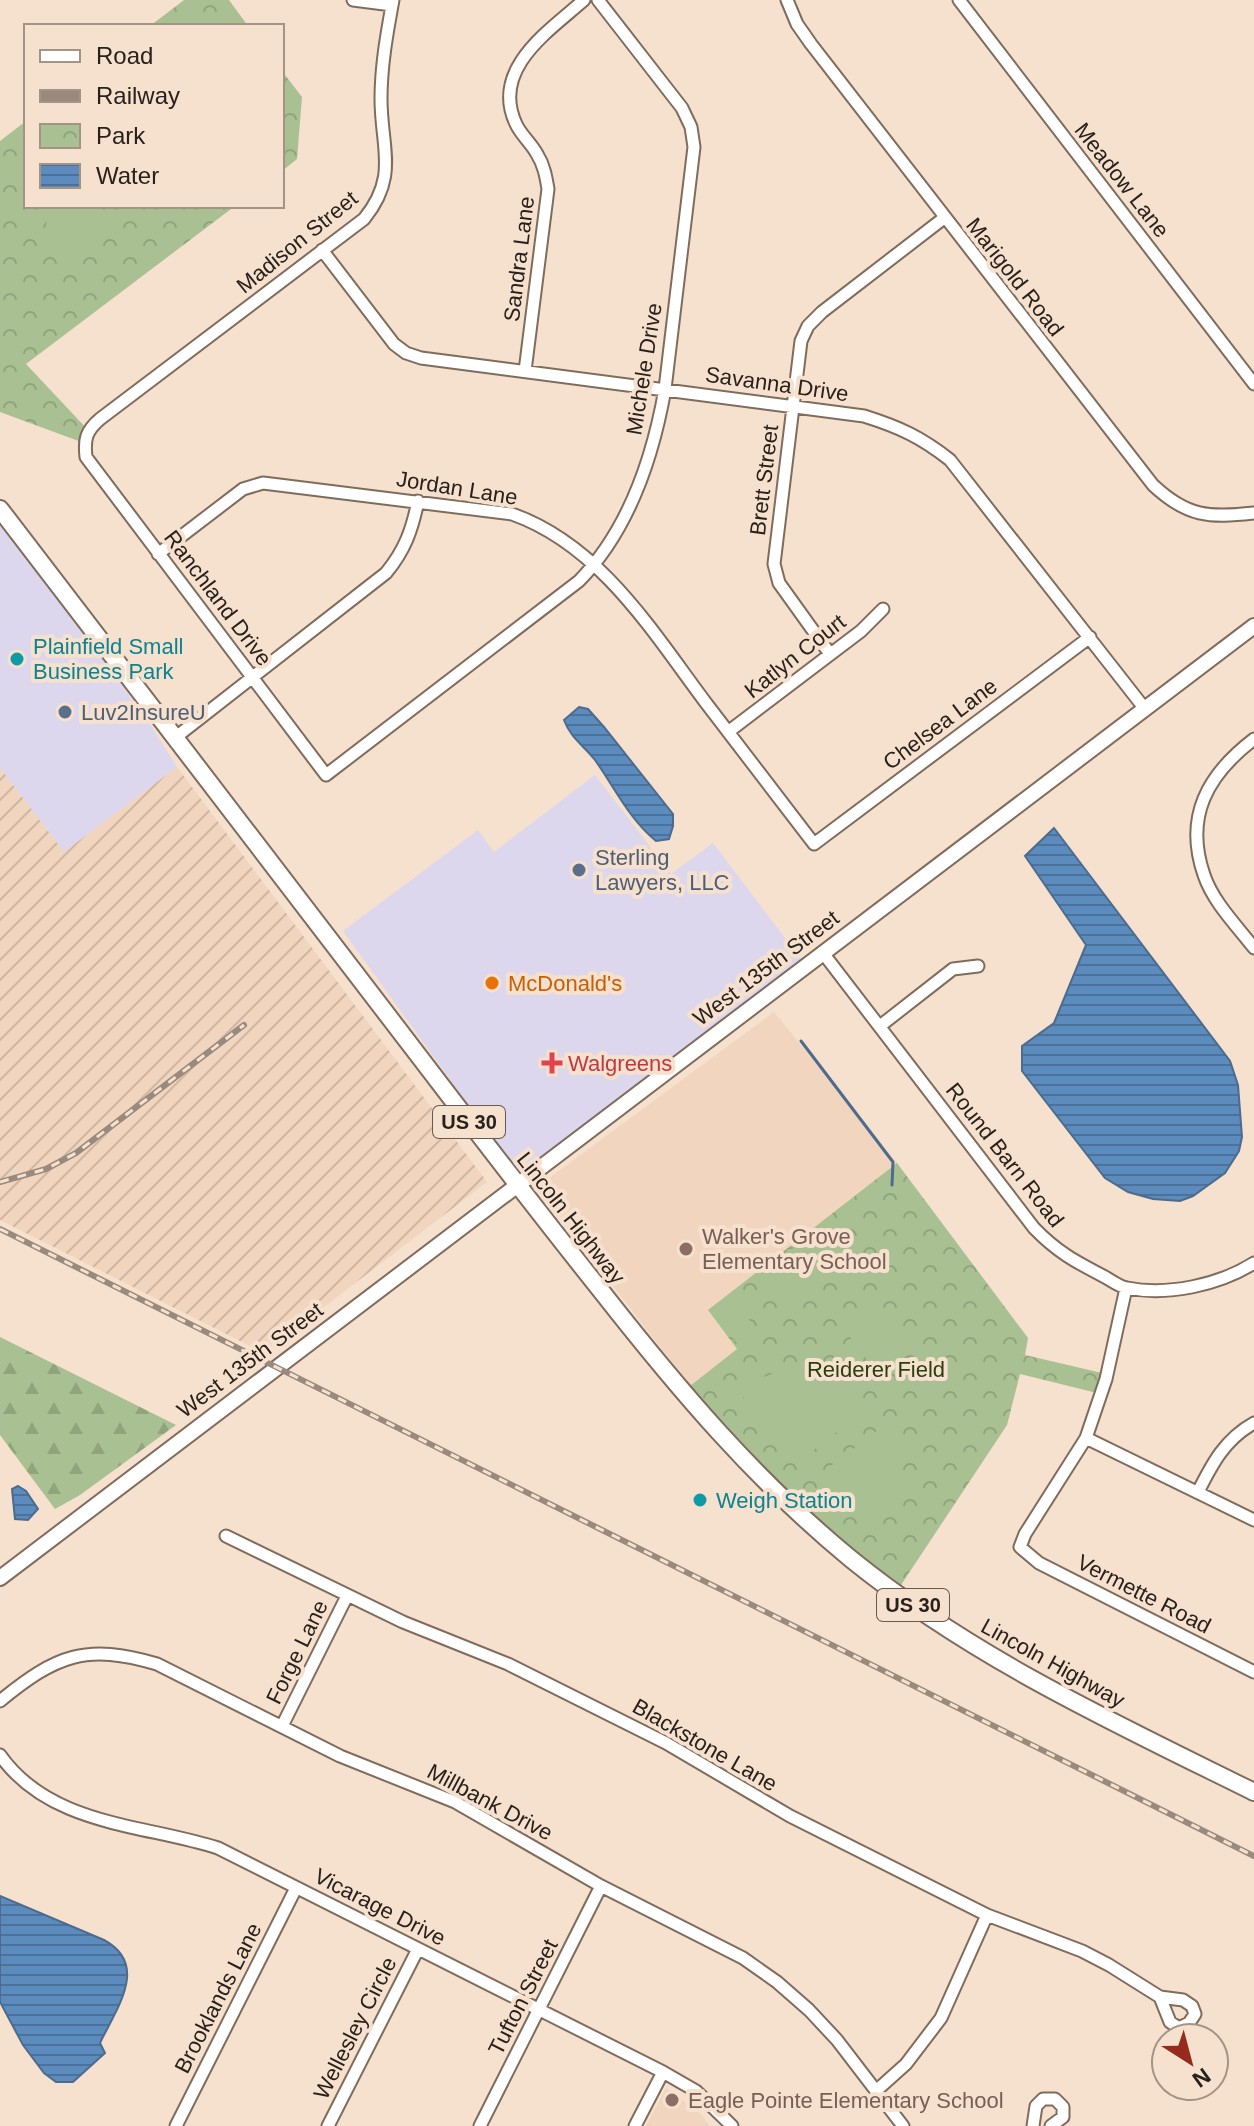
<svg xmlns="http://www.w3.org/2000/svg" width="1254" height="2126" font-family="Arial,sans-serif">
<defs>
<pattern id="industrial-furrows" width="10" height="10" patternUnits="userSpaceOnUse" patternTransform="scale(2)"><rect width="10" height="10" fill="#f1d5be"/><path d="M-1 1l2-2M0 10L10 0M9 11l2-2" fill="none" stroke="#cfb7a3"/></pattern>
<pattern id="forest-firs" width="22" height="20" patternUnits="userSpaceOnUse" patternTransform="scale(2)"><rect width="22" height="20" fill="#a9c092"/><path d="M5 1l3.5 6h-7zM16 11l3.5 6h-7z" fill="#91a57d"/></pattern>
<pattern id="park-crowns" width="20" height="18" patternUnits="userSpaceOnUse" patternTransform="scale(2)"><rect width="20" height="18" fill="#a9c092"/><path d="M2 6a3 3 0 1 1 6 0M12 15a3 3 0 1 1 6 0" fill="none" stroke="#91a57d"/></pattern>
<pattern id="water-rules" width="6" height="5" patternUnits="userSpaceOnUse" patternTransform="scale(2)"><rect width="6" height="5" fill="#5c8bbe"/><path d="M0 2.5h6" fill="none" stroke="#4c719a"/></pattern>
</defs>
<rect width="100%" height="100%" fill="#f6e0ce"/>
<path fill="#dcd7ed" d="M0,520L148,721L177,767L64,852L0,768Z
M595,775L671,874L713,843L801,959L518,1174L343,931L478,830L494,852Z"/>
<path fill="url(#industrial-furrows)" d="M177,767L487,1182L264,1353L0,1220V768L64,852Z"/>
<path fill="#f1d5be" d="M774,1012L897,1163L708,1310L737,1349L690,1386L537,1187Z
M666,2088L700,2113L710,2126H646Z"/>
<path fill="url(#forest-firs)" d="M0,1337L176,1425L80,1495L55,1509L0,1435Z"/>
<path fill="url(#park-crowns)" d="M184,0H229L248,26H150Z
M282,71L302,97L297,159L282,171Z
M26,121V206H235L26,364L88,430L84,443L0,412V141Z
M897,1163L1028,1338L1025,1355L1102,1373L1097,1393L1020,1374L1007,1425L899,1588L809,1513L724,1431L690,1386L737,1349L708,1310Z"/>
<path fill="#a9c092" d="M53,206H95L111,228L110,235L63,270C47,249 39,231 53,206Z
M824,1224L851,1259L832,1273L805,1238Z
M803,1241L829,1275L810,1290L784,1255Z
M781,1257L807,1292L789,1306L762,1272Z
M731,1296L757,1330L738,1345L712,1310Z
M875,1297L911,1343L875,1370L840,1324Z
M788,1369C827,1369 844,1378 867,1409L798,1462L790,1459L740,1392L760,1378Z
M886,1424C913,1462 905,1501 871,1531L830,1479L827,1475L828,1468Z"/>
<path fill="url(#water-rules)" stroke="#4d6b8d" stroke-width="2" d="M579,707L588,709L604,727L673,814V826L669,839L656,841C629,819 615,788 595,760C584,746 570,737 564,720Z
M1054,828L1230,1061L1238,1085L1242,1137L1239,1151L1225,1173L1193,1196L1180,1201L1153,1199L1128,1192L1105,1178L1022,1071V1046L1054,1023L1086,945L1025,856Z
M18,1486L26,1491L38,1509L28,1520L15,1519L12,1489Z
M0,1896L104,1940C150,1965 116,2009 100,2043L105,2053L73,2082H56L44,2073L23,2045L0,2002Z"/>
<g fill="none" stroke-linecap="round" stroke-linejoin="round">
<path stroke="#4d6b8d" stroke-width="3" d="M801,1041L893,1162L892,1185"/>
<defs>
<path id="minor" d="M353,0L392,5
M393,0C387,33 381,65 381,99C381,148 399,176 364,219L100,419C86,431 84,439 86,457L326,775L579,581C628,531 653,457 665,389L694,147L691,127L682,108L598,0
M787,0L797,24L811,44L1153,485C1187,517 1209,518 1254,513
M959,0L1254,384
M322,250L394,344L406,353L421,358L864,416C899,427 921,437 950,460L1145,709
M525,371L548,189C546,177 544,165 537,154C531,143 521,135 516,124C490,69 549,31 584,0
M158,554L243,489L263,483L512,514C600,545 652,631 706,703C742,750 778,797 814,844L1090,637
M830,654L779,583L774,564L801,341L808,326L822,312L944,218
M728,732L861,631L883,609
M176,737L386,573C405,550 412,530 418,501
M1254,739C1207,775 1184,817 1204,875C1213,902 1237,926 1254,948
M823,953L1034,1228C1057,1252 1076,1262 1105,1277C1112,1281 1120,1287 1127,1288C1168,1296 1219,1285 1254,1263
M880,1026L953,969L978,966
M1126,1288L1106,1379L1086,1438L1025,1534L1020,1547L1039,1563L1254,1672
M1086,1438L1254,1520
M1198,1492C1212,1464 1225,1439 1254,1423
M226,1536L403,1622L508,1664L666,1743L790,1816L987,1915L1082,1951L1109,1965L1160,1997L1183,2000L1192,2006L1195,2014L1189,2023L1179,2028L1170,2022L1160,1997
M0,1701C56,1655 86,1643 157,1664L340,1756L455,1802L601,1886L743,1958L777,1982L809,2010L837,2040L903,2126
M282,1726L347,1596
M0,1755C50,1826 143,1824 218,1848L663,2072L696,2091L732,2126
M877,2090L906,2064L941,2018L987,1915
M176,2126L296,1888
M328,2126L418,1949
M480,2126L601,1886
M635,2126L663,2072
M1033,2126L1036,2106L1043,2099H1055L1063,2107V2117L1051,2126"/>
<path id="tertiary" d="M0,1578L1254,626"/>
<path id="primary" d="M0,509C143,696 287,881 428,1068C486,1144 543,1218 602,1292C679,1390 755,1480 851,1559C973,1658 1115,1723 1254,1792"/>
</defs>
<use href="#minor" stroke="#7f6c5c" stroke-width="15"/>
<use href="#tertiary" stroke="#7f6c5c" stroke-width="18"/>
<use href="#primary" stroke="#7f6c5c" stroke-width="20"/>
<use href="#minor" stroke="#fff" stroke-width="11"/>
<use href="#tertiary" stroke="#fff" stroke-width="14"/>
<use href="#primary" stroke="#fff" stroke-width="16"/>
<defs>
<path id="rail" d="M0,1182L46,1169L76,1153L244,1025
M0,1229L1254,1856"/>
</defs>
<use href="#rail" stroke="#998a7d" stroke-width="6"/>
<use href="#rail" stroke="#f6e0ce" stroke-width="3" stroke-dasharray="9" stroke-linecap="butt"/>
</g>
<g fill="#0f9aa8" stroke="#f6e0ce" stroke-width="3">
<circle cx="17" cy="659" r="8"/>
<circle cx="700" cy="1500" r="8"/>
</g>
<g fill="#5c6f8a" stroke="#f6e0ce" stroke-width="3">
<circle cx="65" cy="712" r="8"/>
<circle cx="579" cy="870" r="8"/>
</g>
<circle fill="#e8710a" stroke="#f6e0ce" stroke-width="3" cx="492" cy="983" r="8"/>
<path fill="#e0444e" stroke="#f6e0ce" stroke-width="3" d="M548 1051h8v8h8v8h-8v8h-8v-8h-8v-8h8z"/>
<g fill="#8d6e63" stroke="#f6e0ce" stroke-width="3">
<circle cx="686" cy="1249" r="8"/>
<circle cx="672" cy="2100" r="8"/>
</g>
<g text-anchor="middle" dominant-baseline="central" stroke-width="8" stroke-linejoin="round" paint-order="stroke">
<g fill="#f6e0ce" stroke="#665a51" stroke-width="2">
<rect x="433" y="1106" width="72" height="32" rx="6"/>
<rect x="877" y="1589" width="72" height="32" rx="6"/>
</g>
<g font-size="20" font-weight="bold" fill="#29211b">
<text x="469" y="1122">US 30</text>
<text x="913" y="1605">US 30</text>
</g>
<g font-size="22" fill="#29211b" stroke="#f6e0ce">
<text transform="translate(1122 180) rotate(52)">Meadow Lane</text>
<text transform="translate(297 242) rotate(-39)">Madison Street</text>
<text transform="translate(519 259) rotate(-83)">Sandra Lane</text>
<text transform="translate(1015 277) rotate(52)">Marigold Road</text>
<text transform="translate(644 369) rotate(-81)">Michele Drive</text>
<text transform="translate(777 384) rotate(8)">Savanna Drive</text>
<text transform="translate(764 480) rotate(-83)">Brett Street</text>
<text transform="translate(457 488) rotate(9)">Jordan Lane</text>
<text transform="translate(218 598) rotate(53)">Ranchland Drive</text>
<text transform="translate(795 656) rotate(-38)">Katlyn Court</text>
<text transform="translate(940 724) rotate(-37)">Chelsea Lane</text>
<text transform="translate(766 968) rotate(-37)">West 135th Street</text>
<text transform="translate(1005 1155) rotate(52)">Round Barn Road</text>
<text transform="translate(571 1218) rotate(52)">Lincoln Highway</text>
<text transform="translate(250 1360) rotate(-37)">West 135th Street</text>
<text transform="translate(1144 1594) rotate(27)">Vermette Road</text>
<text transform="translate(297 1652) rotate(-64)">Forge Lane</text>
<text transform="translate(1053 1663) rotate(29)">Lincoln Highway</text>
<text transform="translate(705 1745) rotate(30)">Blackstone Lane</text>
<text transform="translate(490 1802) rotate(28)">Millbank Drive</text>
<text transform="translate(380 1907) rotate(27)">Vicarage Drive</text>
<text transform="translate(523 1997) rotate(-63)">Tufton Street</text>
<text transform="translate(218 1998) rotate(-63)">Brooklands Lane</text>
<text transform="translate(355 2028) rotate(-63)">Wellesley Circle</text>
</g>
<g font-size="22" fill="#0d838f" stroke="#f6e0ce" text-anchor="start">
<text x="33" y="646">Plainfield Small<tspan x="33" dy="25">Business Park</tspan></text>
<text x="716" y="1500">Weigh Station</text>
</g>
<g font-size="22" fill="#4e5e75" stroke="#f6e0ce" text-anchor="start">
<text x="81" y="712">Luv2InsureU</text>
<text x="595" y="857">Sterling<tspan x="595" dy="25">Lawyers, LLC</tspan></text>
</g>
<g font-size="22" fill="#c56008" stroke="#f6e0ce" text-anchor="start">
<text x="508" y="983">McDonald's</text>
</g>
<g font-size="22" fill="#be3a42" stroke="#f6e0ce" text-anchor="start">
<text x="568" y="1063">Walgreens</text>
</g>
<g font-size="22" fill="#785e54" stroke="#f6e0ce" text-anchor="start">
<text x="702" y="1236">Walker's Grove<tspan x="702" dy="25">Elementary School</tspan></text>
<text x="688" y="2100">Eagle Pointe Elementary School</text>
</g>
<g font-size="22" fill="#2a3f11" stroke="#f6e0ce">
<text x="876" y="1369">Reiderer Field</text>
</g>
</g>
<rect x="24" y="24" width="260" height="184" fill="#f6e0ce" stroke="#a49486" stroke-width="2"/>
<rect x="40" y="50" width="40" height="12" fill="#ffffff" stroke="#a49486" stroke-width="2"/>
<text x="96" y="64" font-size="24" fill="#29211b">Road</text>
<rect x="40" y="90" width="40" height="12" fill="#998a7d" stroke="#a49486" stroke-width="2"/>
<text x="96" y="104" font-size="24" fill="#29211b">Railway</text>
<rect x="40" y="124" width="40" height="24" fill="url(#park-crowns)" stroke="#a49486" stroke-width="2"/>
<text x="96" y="144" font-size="24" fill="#29211b">Park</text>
<rect x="40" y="164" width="40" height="24" fill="url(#water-rules)" stroke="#a49486" stroke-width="2"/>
<text x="96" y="184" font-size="24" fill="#29211b">Water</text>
<g transform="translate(1190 2062) rotate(144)"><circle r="38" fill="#f6e0ce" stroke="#a49486" stroke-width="2"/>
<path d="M0-6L14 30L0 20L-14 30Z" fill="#952b1d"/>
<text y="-12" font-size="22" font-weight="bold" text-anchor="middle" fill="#29211b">N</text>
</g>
</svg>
